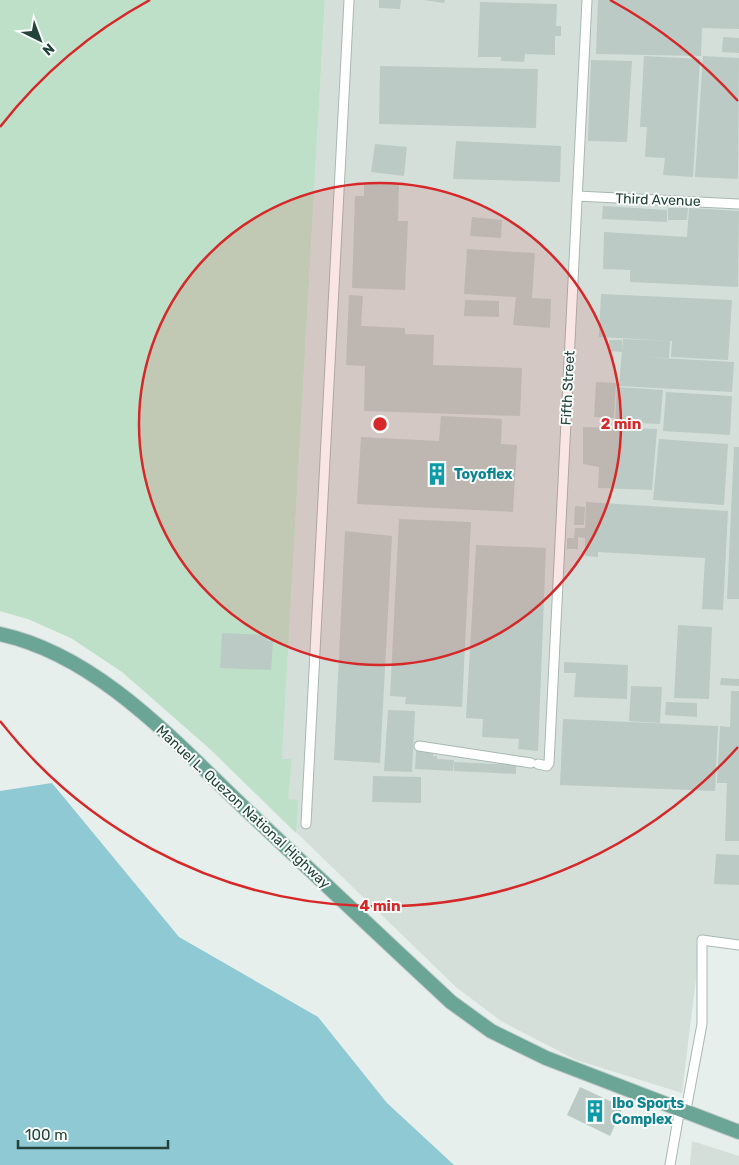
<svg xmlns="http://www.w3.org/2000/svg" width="739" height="1165" font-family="Rubik,sans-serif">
<rect width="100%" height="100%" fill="#e6efeb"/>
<path fill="#d4dfda" d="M0,0L267,780L289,783L292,760L282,759L325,0H739V940L701,938L682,1093L576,1060L501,1021L456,987L210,749L123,672L71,638L28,619L0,611Z
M692,1141L739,1156V1165H690Z"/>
<path fill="#bfe0c8" d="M0,0H325L282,759H292L288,799L298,800L296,833L210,749L122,672L71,638L28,619L0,611Z"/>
<path fill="#8ec9d4" d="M52,783L179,937L318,1017L387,1103L454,1165H0V791Z"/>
<path fill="#bbcac4" d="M379,0H401L400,9L379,8Z
M423,0H445L444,3Z
M598,0H739V29L702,28L701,56L596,54L597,26L636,27L597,26Z
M480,2L557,4L556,26H561V36H555V55L525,54L524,62L501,61V57H478Z
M723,37L739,38V53L722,52Z
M644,56L700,59L693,177L663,175L665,158L645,157L647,127H640Z
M703,56L739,58L738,179L695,177Z
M591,60L632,61L627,142L588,141Z
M380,66L538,69L536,128L379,124Z
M456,141L561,146L560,182L453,179Z
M375,144L407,147L404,176L371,172Z
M364,183L399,184L398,221H408L405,290L352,288L355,196H364Z
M603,206L667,210V222L602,219Z
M668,208H688L687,220H668Z
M689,208L739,211L738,287L630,282V270L603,269L604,232L687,237Z
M472,217L502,220L501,238L470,236Z
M467,249L535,253L532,298L551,299L550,328L513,325L516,297L464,294Z
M601,294L732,300L728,360L671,357L672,341L599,337Z
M349,295L363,296L361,326L405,328V334L434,335L433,365L522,368L520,416L364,411L365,366L346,365Z
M465,300L499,301V317L464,316Z
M623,339L670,341L669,358L644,357L734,362L732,392L619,386Z
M609,340H622V352L609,351Z
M596,382L616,383L614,418L594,417Z
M617,387L663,390L660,424L615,422Z
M666,392L732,396L730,435L663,431Z
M441,416L502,419L501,444L517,445L513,512L357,504L361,437L439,441Z
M583,427L657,429L652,490L598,488L599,467L583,464Z
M659,439L728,444L724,505L653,500Z
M734,447H739V599H727Z
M586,502L728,511L723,610L702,609L705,558L598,552V557L585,556V538L578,537V549H567V538H574L575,528H585Z
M575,506L585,507L584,525H574Z
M399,519L471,522L462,707L405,704L406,697L390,696Z
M345,531L392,536L380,763L334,760Z
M476,545L546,548L538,751L518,749L519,739L482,737L483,719L466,718Z
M678,625L712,627L709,699L674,698Z
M222,633L268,635L267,641H273L271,670L220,668Z
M564,662L628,665L627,699L574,697L576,673H564Z
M721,678L739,679V686L720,685Z
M631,686L662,687L660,723L629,721Z
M731,691H739V841H725L727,783H717L720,726L730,727Z
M666,702L697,703V717L665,715Z
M388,710L415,711L412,772L384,771Z
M563,719L718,726L715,791L560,785Z
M416,751L433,752V756H437V759L454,760L453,771L415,769Z
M454,762L516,765V774L454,771Z
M373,776L421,777V803L372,802Z
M716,854L739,855V885L714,884Z
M580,1087L623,1107L610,1136L567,1115Z"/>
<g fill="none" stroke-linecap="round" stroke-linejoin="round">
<defs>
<path id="street" d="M577,196L739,204
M419,746L531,763
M538,764L547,766L549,763L587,0
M306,824L349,0
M686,1110L702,1024V940L739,945
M670,1165L680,1108"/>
<path id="primary" d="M0,634C102,656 181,749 255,818C320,879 385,941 451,1002L491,1031L546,1058L739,1132"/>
</defs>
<use href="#street" stroke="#a8b8b2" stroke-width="11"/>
<use href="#primary" stroke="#c2cac8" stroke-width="16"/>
<use href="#street" stroke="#fff" stroke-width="9"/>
<use href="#primary" stroke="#6aa596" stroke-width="14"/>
</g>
<circle cx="380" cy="424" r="241" fill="#d62828" fill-opacity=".12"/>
<g fill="none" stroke="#d62828" stroke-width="2.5">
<circle cx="380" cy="424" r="241"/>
<path d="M738 747A482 482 0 0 1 0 721M0 127A482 482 0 0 1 150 0M610 0A482 482 0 0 1 738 101"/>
</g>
<defs>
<symbol id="building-bare" viewBox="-9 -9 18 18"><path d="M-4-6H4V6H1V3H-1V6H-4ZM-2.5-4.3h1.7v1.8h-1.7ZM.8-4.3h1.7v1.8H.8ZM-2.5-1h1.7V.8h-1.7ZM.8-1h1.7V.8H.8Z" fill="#0f9aa8" stroke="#f7fbf9" stroke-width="2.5" paint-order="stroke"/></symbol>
</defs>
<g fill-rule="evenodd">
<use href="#building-bare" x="421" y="458" width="32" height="32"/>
<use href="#building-bare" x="579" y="1095" width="32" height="32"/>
</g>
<g text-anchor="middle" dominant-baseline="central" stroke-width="4" stroke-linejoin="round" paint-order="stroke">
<g font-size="14" fill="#24423a" stroke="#f7fbf9">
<text transform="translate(658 200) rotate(2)">Third Avenue</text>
<text transform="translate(568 388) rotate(-87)">Fifth Street</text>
<text transform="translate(243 807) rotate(43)">Manuel L. Quezon National Highway</text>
</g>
<g font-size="14" font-weight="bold" fill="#0d838f" stroke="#f7fbf9" text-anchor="start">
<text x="454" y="474">Toyoflex</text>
<text x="612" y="1103">Ibo Sports<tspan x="612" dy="16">Complex</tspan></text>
</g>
</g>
<circle cx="380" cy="424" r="8" fill="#d62828" stroke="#f7fbf9" stroke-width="2.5"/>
<g font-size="15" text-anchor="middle" font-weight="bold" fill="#d62828" stroke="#f7fbf9" stroke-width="4" stroke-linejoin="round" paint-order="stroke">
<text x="621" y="429">2 min</text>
<text x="380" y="911">4 min</text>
</g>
<g transform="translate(40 40) rotate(138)" stroke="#f7fbf9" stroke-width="4" paint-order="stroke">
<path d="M0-4L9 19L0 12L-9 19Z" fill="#24423a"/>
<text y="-8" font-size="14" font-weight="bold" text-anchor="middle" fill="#24423a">N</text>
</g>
<path d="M18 1140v8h150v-8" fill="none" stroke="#24423a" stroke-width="2.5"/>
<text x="25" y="1140" font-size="15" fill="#24423a" stroke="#f7fbf9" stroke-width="4" paint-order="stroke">100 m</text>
</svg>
